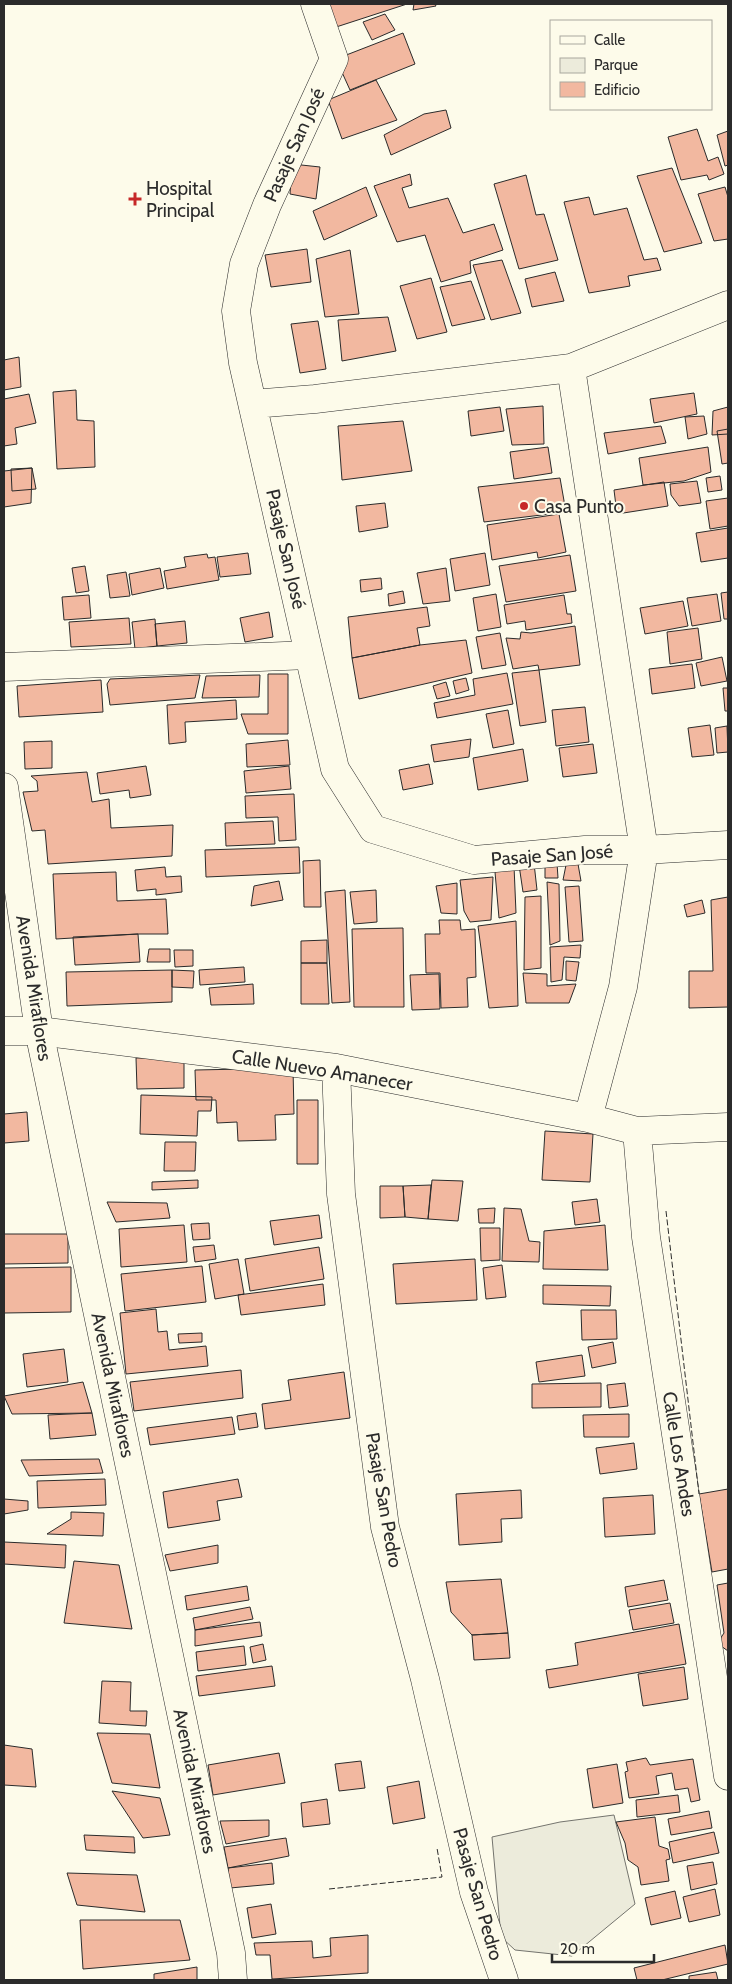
<svg xmlns="http://www.w3.org/2000/svg" width="732" height="1984" font-family="Cabin,sans-serif">
<rect width="100%" height="100%" fill="#fdfbea"/>
<path fill="#ecebdb" stroke="#74746e" d="M614,1815L635,1904L572,1956L515,1950L501,1937L492,1837L560,1822Z"/>
<path fill="#f2b8a0" stroke="#2b2b2b" d="M324,4H407L330,29Z
M414,4H435L436,6L413,10Z
M385,14L395,30L372,40L363,22Z
M403,33L415,64L350,90L336,59Z
M376,80L397,120L342,139L328,100Z
M446,110L451,128L391,155L384,135L424,114Z
M697,129L708,161L718,157L724,174L709,180L707,175L681,180L668,137Z
M728,131V165L725,166L717,135Z
M292,164L320,167L316,199L290,194Z
M672,168L702,243L664,252L637,176Z
M410,174L412,185L402,188L409,208L448,198L463,233L494,224L503,250L470,261L471,273L441,282L425,235L397,242L374,186Z
M526,175L536,215L544,214L558,260L519,269L494,184Z
M366,187L377,216L324,240L313,211Z
M725,187L728,197V239L714,241L698,194Z
M589,197L594,215L627,208L644,260L657,258L661,270L628,276L630,286L589,293L564,202Z
M307,249L311,282L271,287L265,255Z
M350,250L359,314L325,317L316,259Z
M502,260L521,313L491,320L473,265Z
M555,272L564,301L532,307L525,279Z
M431,278L447,332L417,339L400,286Z
M471,281L485,319L452,326L440,287Z
M388,317L396,351L342,361L338,320Z
M318,321L326,369L300,373L291,324Z
M19,357L21,387L4,390V360Z
M76,390L77,420L94,421L95,467L57,469L53,392Z
M694,393L697,414L654,423L650,399Z
M29,394L36,423L15,428L17,444L4,446V399Z
M543,406L544,444L512,445L506,409Z
M500,407L504,431L471,436L468,411Z
M728,407V434L712,435L713,411Z
M704,416L707,434L688,439L685,417Z
M403,421L412,471L342,480L338,426Z
M661,426L666,443L608,454L604,433Z
M728,429V463L722,464L717,431Z
M548,447L552,473L514,479L510,452Z
M708,447L711,472L684,481L643,485L639,458Z
M32,468L36,489L12,491L11,469Z
M32,468L31,503L4,507V471Z
M720,476L722,490L708,492L706,478Z
M560,478L566,512L484,522L478,487Z
M697,481L701,503L679,506L671,495L670,484Z
M664,482L668,506L617,514L614,490Z
M728,498V526L710,529L706,501Z
M385,503L388,527L359,532L356,506Z
M559,514L566,552L538,558L537,552L492,560L487,525Z
M728,528V558L701,562L696,533Z
M248,553L251,574L220,577L217,557Z
M485,553L490,585L455,591L450,559Z
M207,554L208,558L215,557L219,580L167,589L164,571L186,567L184,557Z
M570,555L576,591L506,602L499,566Z
M85,566L89,591L76,593L72,568Z
M160,568L164,588L132,595L129,574Z
M446,568L450,601L423,604L417,573Z
M126,572L130,596L110,598L107,575Z
M381,578L382,589L361,592L360,580Z
M403,591L405,603L389,606L388,594Z
M728,592V619H724L721,593Z
M496,594L501,627L478,631L473,598Z
M717,594L721,621L692,626L687,598Z
M89,595L91,618L64,620L62,597Z
M564,595L567,614H571L572,623L526,630L525,621L507,624L504,605Z
M683,601L688,626L645,634L640,608Z
M427,607L430,626L417,628L420,645L352,658L348,617Z
M269,612L273,637L245,642L240,618Z
M129,618L131,644L71,647L69,622Z
M155,619L157,646L135,649L132,622Z
M185,621L187,643L157,646L155,624Z
M575,626L580,665L539,670L538,665L513,669L506,638L520,639L521,632L531,633Z
M698,628L702,659L670,664L667,632Z
M500,633L506,665L482,669L476,637Z
M466,640L472,673L359,699L352,658L420,645Z
M722,657L727,681L701,686L696,663Z
M692,664L695,688L652,694L649,669Z
M539,670L546,722L520,726L512,673Z
M507,673L513,704L437,718L434,703L475,695L473,679Z
M268,674H288V734H248L241,714H268Z
M200,675L195,698L110,705L107,684L110,679Z
M260,675L259,697L202,698L206,676Z
M466,678L469,690L456,694L453,681Z
M101,680L103,712L19,717L17,686Z
M446,682L450,696L437,699L433,686Z
M723,688H728V711H725Z
M236,700L237,719L185,722L186,742L169,744L167,705Z
M585,707L589,742L556,746L552,710Z
M508,710L514,744L493,748L486,714Z
M710,725L714,755L692,757L688,728Z
M727,726L728,752L717,753L715,728Z
M471,739L469,757L434,762L431,745Z
M288,740L290,765L247,767L246,744Z
M52,741V768L25,769L24,742Z
M593,744L597,773L563,777L559,748Z
M523,749L528,781L478,790L473,758Z
M429,764L433,784L403,790L399,770Z
M146,766L151,795L130,798L129,790L100,794L97,773Z
M289,766L291,789L246,793L244,771Z
M87,772L92,802L109,799L111,828L173,825L172,856L48,864L45,830L32,831L23,792L38,791L37,781L31,776Z
M294,794L296,840L279,841L278,817L246,818L245,796Z
M273,821L275,844L226,846L225,823Z
M299,847L300,873L206,877L205,850Z
M320,860L321,907H304L303,861Z
M534,863L537,890L523,892L519,865Z
M557,863L558,878H545V864Z
M578,864L581,881L563,880L566,865Z
M514,866L516,913L499,918L495,872Z
M165,867L166,877L181,876L182,892L156,895V889L137,891L135,870Z
M116,872L117,901L166,899L168,934H138L56,939L53,874Z
M493,877L491,920L470,922L464,911L460,880Z
M279,881L283,900L251,906L254,886Z
M547,882L559,884L560,941L550,945Z
M457,883V914L441,913L436,886Z
M579,886L583,941L569,942L565,887Z
M345,890L350,1002L332,1003L325,892Z
M376,890L377,922L354,924L350,892Z
M541,896V968L524,970L525,897Z
M728,897V1007L689,1008V971H713L711,900Z
M702,900L705,913L687,917L684,905Z
M439,920H460L461,930L475,929L476,977L467,978L468,1007L441,1008L440,973H426L425,934H440Z
M516,921L518,1006L489,1008L478,926Z
M403,928L404,1007H354L352,929Z
M138,934L140,962L75,965L73,937Z
M327,940V963H301V941Z
M581,945L580,958L564,957L562,980L551,982L550,947Z
M149,949H170V962H147Z
M174,950H193V966L175,967Z
M566,961L579,962L576,981L566,980Z
M301,963H327L329,1004H301Z
M244,967L245,982L200,985L199,970Z
M172,970V1002L67,1006L66,972Z
M172,970L194,971L193,988L172,987Z
M523,973L547,974V986L576,984L569,1003H526Z
M439,974L440,1009L412,1010L410,975Z
M253,984L254,1004L211,1005L209,988Z
M184,1057V1088L137,1089L136,1058Z
M293,1068L294,1114L275,1115L276,1140L238,1141L237,1122L217,1123L216,1100H196L195,1070Z
M141,1095L212,1097L211,1111H198L197,1136L140,1134Z
M297,1100H318V1164H297Z
M27,1112L29,1141L4,1143V1114Z
M545,1131L593,1134L590,1182L542,1180Z
M165,1142H196L195,1171H164Z
M198,1180V1188L152,1190V1182Z
M432,1180L463,1181L458,1221L428,1219Z
M431,1185L428,1219L405,1217L403,1186Z
M380,1186H403L405,1217L380,1218Z
M597,1199L600,1222L575,1225L572,1202Z
M107,1202L167,1203L170,1218L116,1222Z
M495,1208L494,1223H479L478,1209Z
M504,1208L521,1209L529,1241L540,1242L539,1262L502,1261Z
M319,1215L322,1238L274,1245L270,1221Z
M209,1223L210,1239L193,1240L191,1224Z
M184,1225L187,1262L121,1267L119,1229Z
M605,1225L608,1270L543,1269L544,1231Z
M480,1228H500V1260L481,1261Z
M4,1234H68V1263L4,1264Z
M214,1245L216,1259L195,1262L193,1247Z
M319,1247L324,1279L250,1291L245,1259Z
M238,1259L244,1294L215,1299L209,1264Z
M475,1259L477,1300L396,1304L393,1264Z
M502,1265L506,1297L486,1299L483,1268Z
M202,1266L206,1302L125,1311L121,1274Z
M71,1267V1312L4,1313V1268Z
M323,1284L325,1305L241,1315L238,1295Z
M543,1285L611,1286L610,1306L543,1304Z
M156,1309L158,1332L167,1331L169,1350L206,1346L208,1366L126,1374L120,1313Z
M581,1310H616L617,1339L582,1340Z
M202,1333V1342L179,1343L178,1334Z
M613,1342L616,1363L592,1368L588,1347Z
M64,1349L68,1382L27,1387L23,1354Z
M582,1355L585,1376L539,1382L536,1362Z
M241,1370L243,1398L134,1411L130,1382Z
M344,1372L350,1418L265,1429L262,1404L291,1400L288,1380Z
M83,1382L92,1413L12,1414L4,1396Z
M601,1383V1407L532,1408V1384Z
M625,1383L628,1406L609,1408L607,1385Z
M92,1413L96,1435L50,1439L48,1415Z
M256,1413L258,1427L239,1430L237,1416Z
M629,1414V1437H584L583,1415Z
M232,1417L235,1434L150,1445L147,1428Z
M634,1443L637,1469L600,1474L596,1448Z
M99,1459L103,1473L29,1476L21,1460Z
M105,1479L106,1505L38,1508L37,1481Z
M238,1479L242,1497L217,1501L220,1520L168,1528L163,1492Z
M728,1489V1569L712,1572L699,1494Z
M521,1490L522,1518L501,1519L502,1542L459,1545L456,1494Z
M653,1495L655,1534L605,1537L603,1498Z
M4,1499L28,1501V1510L4,1514Z
M71,1512L104,1513L103,1536L47,1534L71,1519Z
M4,1542L66,1545L65,1568L4,1564Z
M218,1545V1563L170,1571L165,1555Z
M74,1561L119,1565L132,1629L64,1623Z
M501,1579L508,1633L472,1635L451,1612L446,1582Z
M664,1580L668,1600L628,1607L625,1587Z
M728,1583V1651L721,1646L720,1639L724,1633L717,1585Z
M247,1586L249,1600L187,1610L185,1596Z
M670,1603L674,1623L633,1630L629,1610Z
M250,1607L253,1619L195,1630L193,1618Z
M260,1622L262,1636L195,1646V1630Z
M679,1624L686,1664L549,1688L546,1670L578,1665L575,1643Z
M508,1633L510,1658L474,1660L472,1635Z
M263,1644L266,1660L253,1663L250,1647Z
M244,1646L246,1665L198,1671L196,1652Z
M272,1666L275,1686L199,1696L196,1676Z
M684,1667L688,1699L643,1706L638,1674Z
M102,1681L131,1682L130,1711H147L146,1726L99,1723Z
M97,1733L150,1734L160,1788L112,1783Z
M4,1745L32,1749L36,1787L4,1785Z
M279,1753L285,1783L213,1795L208,1765Z
M646,1758L650,1765L693,1759L700,1800L691,1802L688,1788L675,1790L672,1773L656,1776L659,1794L629,1798L625,1772L628,1771L626,1762Z
M361,1761L365,1788L339,1791L335,1764Z
M617,1764L623,1803L593,1808L587,1769Z
M419,1781L425,1818L393,1824L387,1787Z
M112,1791L160,1798L170,1835L143,1838Z
M678,1795L680,1812L637,1817L636,1800Z
M327,1799L330,1824L303,1827L301,1803Z
M709,1811L712,1828L671,1835L668,1819Z
M655,1817L659,1846L668,1849L670,1859L666,1860L669,1881L641,1885L638,1867L628,1860L625,1843L616,1822Z
M269,1820V1836L226,1844L220,1821Z
M714,1832L719,1853L673,1863L669,1842Z
M84,1835L134,1837L135,1853L86,1850Z
M286,1838L289,1856L228,1868L224,1847Z
M713,1862L717,1884L691,1890L687,1866Z
M272,1863L274,1884L230,1888L228,1868Z
M67,1873L137,1875L145,1912L77,1905Z
M715,1889L720,1915L689,1922L683,1897Z
M675,1891L681,1918L651,1925L645,1898Z
M271,1904L276,1934L252,1938L247,1908Z
M80,1920H180L190,1960L83,1969Z
M368,1935V1973L272,1979L270,1955H256L254,1943L312,1941L313,1958L331,1956L330,1938Z
M725,1945L728,1964L662,1980H637L634,1968Z
M197,1967V1980H154V1974Z
M716,1972L718,1980H689V1976Z"/>
<g fill="none" stroke-linecap="round" stroke-linejoin="round">
<defs>
<path id="minor" d="M315,4L334,59L267,205L244,264L236,311L243,363L335,769L373,829L474,860L585,850H644L728,845
M571,368L644,850L623,987L588,1118
M253,404L315,399L571,368L728,305
M4,667L309,655
M4,1031H39L336,1068L588,1118L637,1131L728,1127
M336,1068L341,1194L385,1527L425,1679L474,1892L504,1980
M637,1131L646,1237L728,1776"/>
<path id="tertiary" d="M4,787L39,1031L231,1953L233,1980"/>
</defs>
<use href="#minor" stroke="#2b2b2b" stroke-width="29"/>
<use href="#tertiary" stroke="#2b2b2b" stroke-width="29"/>
<use href="#minor" stroke="#fdfbea" stroke-width="28"/>
<use href="#tertiary" stroke="#fdfbea" stroke-width="28"/>
<path stroke="#2b2b2b" stroke-width="1" stroke-dasharray="6 2.5" stroke-linecap="butt" d="M666,1211L699,1494
M329,1889L442,1877L437,1848"/>
</g>
<g fill="#c62828" stroke="#fdfbea" stroke-width="2">
<path d="M132.5 191.5h5v5h5v5h-5v5h-5v-5h-5v-5h5z"/>
<circle cx="524" cy="506" r="5"/>
</g>
<g text-anchor="middle" dominant-baseline="central" stroke-width="4" stroke-linejoin="round" paint-order="stroke">
<g font-size="19" fill="#2b2b2b" stroke="#fdfbea">
<text transform="translate(294 145) rotate(-66)">Pasaje San José</text>
<text transform="translate(286 549) rotate(77)">Pasaje San José</text>
<text transform="translate(552 855) rotate(-4)">Pasaje San José</text>
<text transform="translate(34 988) rotate(81)">Avenida Miraflores</text>
<text transform="translate(322 1070) rotate(9)">Calle Nuevo Amanecer</text>
<text transform="translate(113 1385) rotate(78)">Avenida Miraflores</text>
<text transform="translate(679 1454) rotate(81)">Calle Los Andes</text>
<text transform="translate(384 1500) rotate(80)">Pasaje San Pedro</text>
<text transform="translate(195 1781) rotate(78)">Avenida Miraflores</text>
<text transform="translate(478 1894) rotate(74)">Pasaje San Pedro</text>
</g>
<g font-size="19" fill="#2b2b2b" stroke="#fdfbea" text-anchor="start">
<text x="146" y="188">Hospital<tspan x="146" dy="22">Principal</tspan></text>
<text x="534" y="506">Casa Punto</text>
</g>
</g>
<rect width="732" height="1984" fill="none" stroke="#2b2b2b" stroke-width="10"/>
<rect x="550" y="20" width="162" height="90" fill="#fdfbea" stroke="#a9a89e"/>
<rect x="560" y="36" width="25" height="8" fill="#fdfbea" stroke="#a9a89e"/>
<text x="594" y="45" font-size="15" fill="#2b2b2b">Calle</text>
<rect x="560" y="58" width="25" height="15" fill="#ecebdb" stroke="#a9a89e"/>
<text x="594" y="70" font-size="15" fill="#2b2b2b">Parque</text>
<rect x="560" y="82" width="25" height="15" fill="#f2b8a0" stroke="#a9a89e"/>
<text x="594" y="95" font-size="15" fill="#2b2b2b">Edificio</text>
<path d="M552 1954v8h102v-8" fill="none" stroke="#2b2b2b" stroke-width="2.5"/>
<text x="560" y="1954" font-size="15" fill="#2b2b2b" stroke="#fdfbea" stroke-width="4" paint-order="stroke">20 m</text>
</svg>
